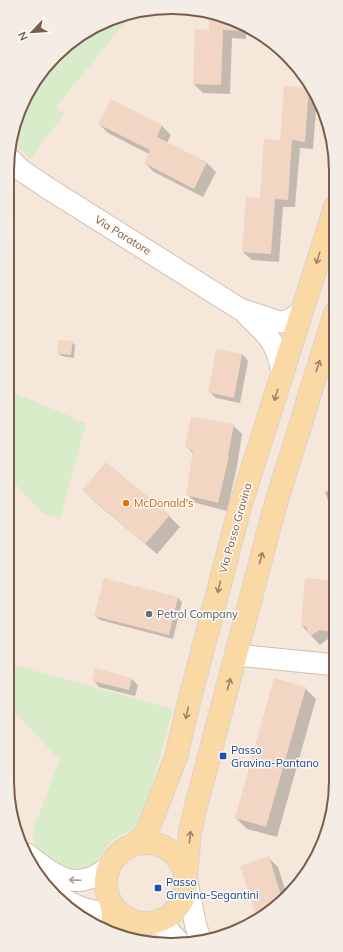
<svg xmlns="http://www.w3.org/2000/svg" width="343" height="952" viewBox="0 0 343 952" font-family="Mulish,sans-serif">
  <style>
    .residential { fill: #f5e8da }
    .green { fill: #d8ecc9 }
    .shadow { fill: #0003 }
    .building { fill: #f3d5c3 }
    .lines { fill: none; stroke-linecap: round; stroke-linejoin: round }
    .minor-casing { stroke: #d1beb0; stroke-width: 23 }
    .primary-casing { stroke: #dad1cd; stroke-width: 24 }
    .minor { stroke: #fff; stroke-width: 21 }
    .primary { stroke: #fbd9a5; stroke-width: 22 }
    .oneway { stroke: #a18267 }
    .oneway2 { stroke: #af9d94 }
    .food-dot { fill: #e8710a; stroke: #fffaf3; stroke-width: 1.5 }
    .service-dot { fill: #5c6f8a; stroke: #fffaf3; stroke-width: 1.5 }
    .transit-dot { fill: #1a4fb4; stroke: #fffaf3; stroke-width: 1.5 }
    .labels { text-anchor: middle; dominant-baseline: central; stroke-width: 3; stroke-linejoin: round; paint-order: stroke }
    .street-label { font-size: 11px; fill: #7a5c4d; stroke: #fffaf3 }
    .food-label { font-size: 11px; fill: #c56008; stroke: #fffaf3; text-anchor: start }
    .service-label { font-size: 11px; fill: #4e5e75; stroke: #fffaf3; text-anchor: start }
    .transit-label { font-size: 11px; fill: #164399; stroke: #fffaf3; text-anchor: start }
    .rim { fill: none; stroke: #7a5c4d; stroke-width: 2 }
  </style>
  <rect width="100%" height="100%" fill="#fdf6ec"/>
  <path class="residential" d="M150 8 214 13 263 35 295 63 319 99 335 150 336 780 330 823 302 880 263 917 204 942 150 944 89 923 48 889 16 834 7 780V172L13 129 41 71 89 29Z"/>
  <path class="green" d="M131 15 56 107 64 114 31 159 23 153 12 136 13 129 41 71 89 29Z
    M7 390 86 423 60 519 43 514 7 475Z
    M7 663 173 709 143 817C132 833 122 832 110 843 101 851 98 866 85 869 67 873 45 859 35 845 32 840 33 832 34 827L60 760 7 704Z"/>
  <path class="shadow" d="M210 12 214 13 246 27V39L232 38 230 94 203 93 194 84 210 31Z
    M309 89 317 97 313 149 300 148 295 207H283L279 262 252 260 243 252 281 141Z
    M111 101 162 126 171 135 167 143 207 163 216 172 203 197 154 172 145 163 149 154 108 133 99 124Z
    M72 342 75 345 74 358 61 356 58 353Z
    M242 354 248 361 240 403 216 398 210 392Z
    M233 425 242 434 237 466 227 511 196 503 187 494 193 453 186 446Z
    M335 488V521L325 492Z
    M83 490 169 516 180 527 157 554 94 501Z
    M336 582V639L329 638 320 645 302 626Z
    M178 598 182 602 173 639 100 620 95 616Z
    M132 679 138 685 135 696 99 687 93 680Z
    M305 688 316 699 277 837 247 829 236 818Z
    M269 858 278 867 287 895 263 917 258 919Z"/>
  <path class="building" d="M209 12 214 13 254 31 223 30 221 85 193 84 195 29 209 30Z
    M284 86 309 88 305 142 292 140 288 200 275 199 271 254 242 252 246 197 260 198 264 139 280 140Z
    M111 99 162 125 157 137 207 162 194 189 144 163 150 150 98 124Z
    M58 340 73 341 71 355 57 354Z
    M216 349 242 354 234 398 208 392Z
    M191 417 234 424 228 456H229L218 503 186 495 193 451 185 446Z
    M106 462 170 515 145 544 82 490Z
    M104 578 178 597 169 635 94 616Z
    M305 578 336 581V609L333 632 320 630 310 636 306 627 301 626Z
    M95 668 132 678 129 690 92 681Z
    M274 678 306 687 266 827 235 818Z
    M269 856 282 899 263 917 257 920 240 866Z"/>
  <g class="lines">
    <g class="minor-casing">
      <path id="minor" d="M9 158 21 170 46 187 240 309 279 322 287 321 293 318 301 312
        M245 313C267 335 277 341 282 373
        M236 655 336 665
        M27 854C56 877 77 894 110 866
        M187 882 196 927 202 942
        M55 894C79 909 91 913 119 913
        M157 922 170 932 180 943"/>
    </g>
    <g class="primary-casing">
      <path id="primary" d="M106 883a40 40 0 1 1 80 0a40 40 0 1 1-80 0Z
        M134 845 147 832 176 757 188 706 240 507 335 207
        M186 876 190 832 195 810 274 510 335 313
        M111 903 113 913 112 931"/>
    </g>
    <use href="#minor" class="minor"/>
    <use href="#primary" class="primary"/>
  </g>
  <defs><path id="oneway-shaft" d="M-6 0H5M1.5-3L5.5 0L1.5 3" fill="none" stroke-width="1.6" stroke-linecap="round" stroke-linejoin="round"/></defs>
  <g class="oneway">
    <use href="#oneway-shaft" transform="translate(318 258) rotate(108)"/>
    <use href="#oneway-shaft" transform="translate(318 366) rotate(-72)"/>
    <use href="#oneway-shaft" transform="translate(276 395) rotate(107)"/>
    <use href="#oneway-shaft" transform="translate(261 558) rotate(-75)"/>
    <use href="#oneway-shaft" transform="translate(219 587) rotate(104)"/>
    <use href="#oneway-shaft" transform="translate(229 684) rotate(-75)"/>
    <use href="#oneway-shaft" transform="translate(187 713) rotate(103)"/>
    <use href="#oneway-shaft" transform="translate(190 837) rotate(-84)"/>
  </g>
  <use class="oneway2" href="#oneway-shaft" transform="translate(75 880) rotate(-178)"/>
  <circle class="food-dot" cx="126" cy="503" r="4"/>
  <circle class="service-dot" cx="149" cy="614" r="4"/>
  <g class="transit-dot">
    <rect x="219" y="752" width="8" height="8" rx="2"/>
    <rect x="154" y="884" width="8" height="8" rx="2"/>
  </g>
  <g class="labels">
    <g class="street-label">
      <text transform="translate(123 235) rotate(32)">Via Paratore</text>
      <text transform="translate(235 528) rotate(-74)">Via Passo Gravina</text>
    </g>
    <g class="food-label">
      <text x="134" y="503">McDonald's</text>
    </g>
    <g class="service-label">
      <text x="157" y="614">Petrol Company</text>
    </g>
    <g class="transit-label">
      <text x="231" y="750">Passo<tspan x="231" dy="13">Gravina-Pantano</tspan></text>
      <text x="166" y="882">Passo<tspan x="166" dy="13">Gravina-Segantini</tspan></text>
    </g>
  </g>
  <path d="M0 0H343V952H0ZM171 14H172A157 157 0 0 1 329 171V781A157 157 0 0 1 172 938H171A157 157 0 0 1 14 781V171A157 157 0 0 1 171 14Z" fill="#f4ede6" fill-rule="evenodd"/>
  <path class="rim" d="M171 14H172A157 157 0 0 1 329 171V781A157 157 0 0 1 172 938H171A157 157 0 0 1 14 781V171A157 157 0 0 1 171 14Z"/>
  <g transform="translate(32 32) rotate(245)" stroke="#fffaf3" stroke-width="3" paint-order="stroke">
  <path d="M0-3L7 15L0 10L-7 15Z" fill="#7a5c4d"/>
  <text y="-6" font-size="11" font-weight="bold" text-anchor="middle" fill="#7a5c4d">N</text>
  </g>
</svg>
